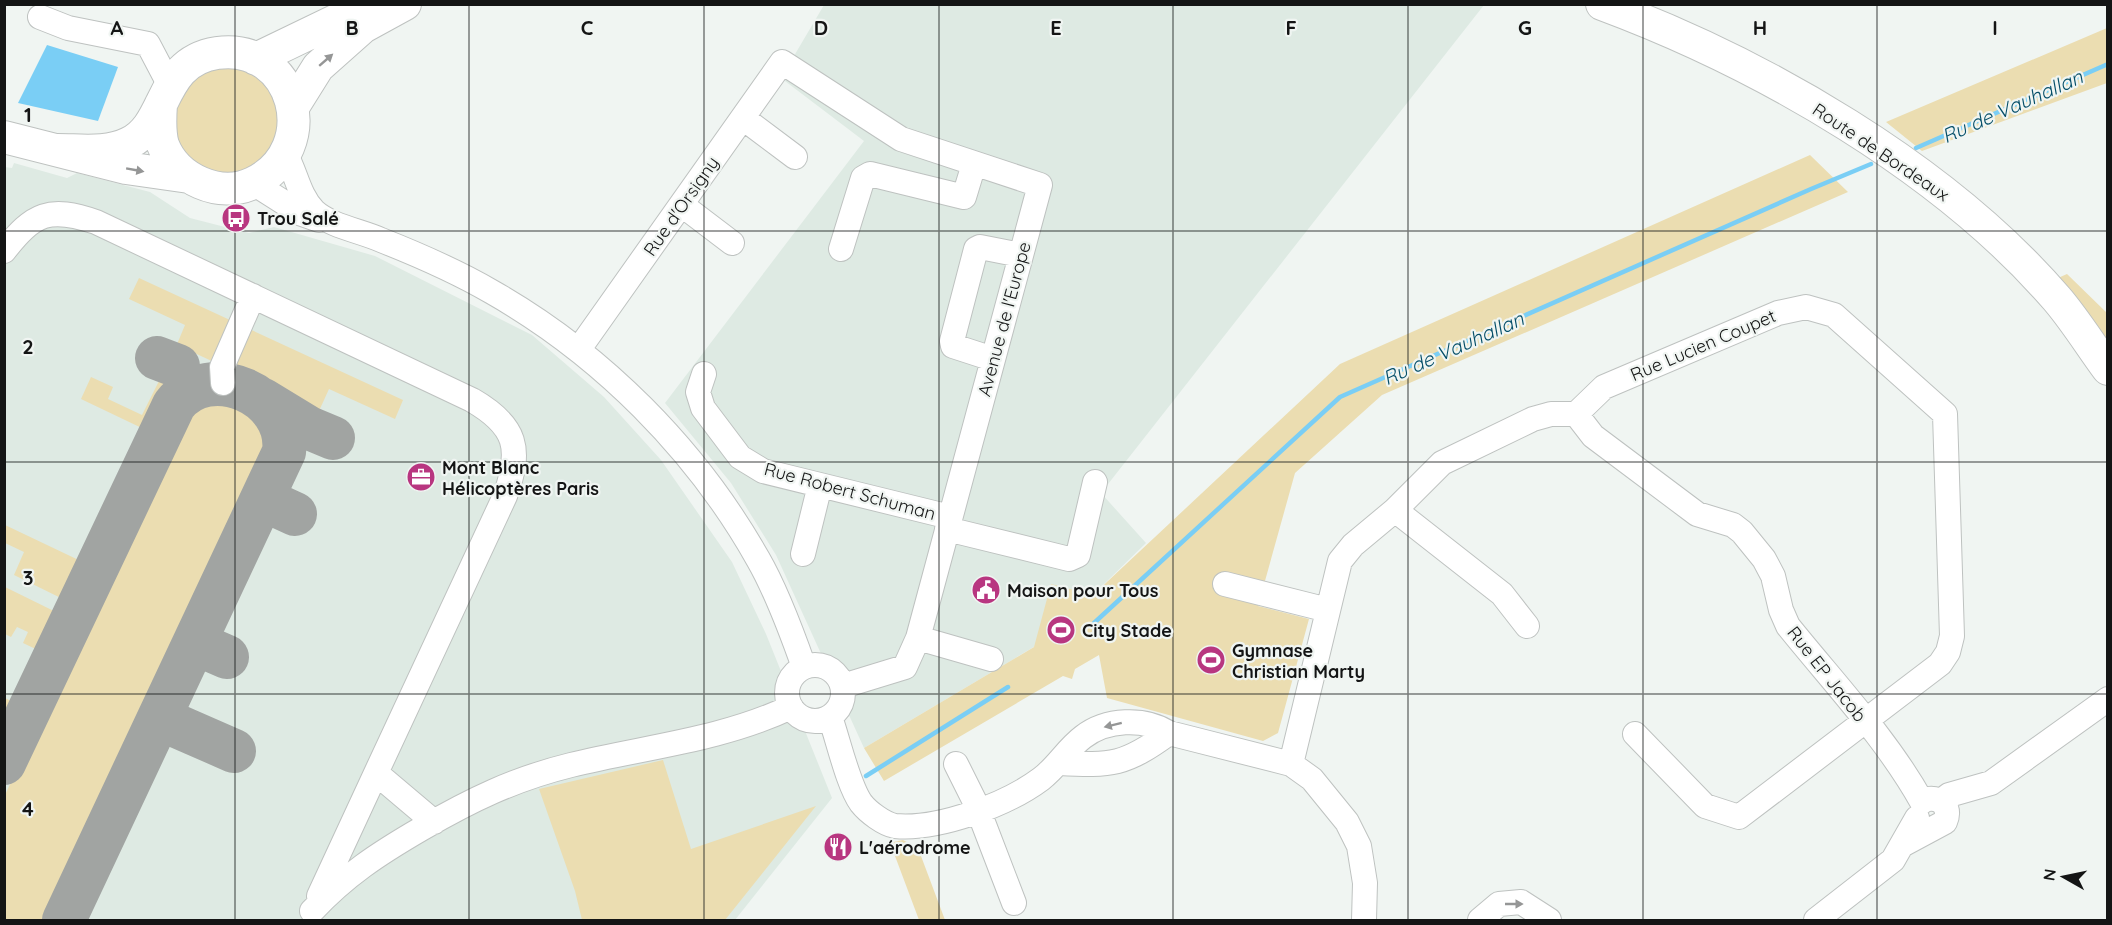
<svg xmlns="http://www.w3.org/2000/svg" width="2112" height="925" viewBox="0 0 2112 925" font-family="Quicksand,sans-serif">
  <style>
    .built { fill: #deeae3 }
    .green { fill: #ebddb1 }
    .water { fill: #7acef5 }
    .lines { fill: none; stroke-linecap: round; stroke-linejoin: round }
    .stream { stroke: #7acef5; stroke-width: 4.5 }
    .taxiway { stroke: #a1a4a2; stroke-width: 44 }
    .minor-casing { stroke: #bec2c0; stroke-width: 26 }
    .major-casing { stroke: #bec2c0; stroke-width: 34 }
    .minor { stroke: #fff; stroke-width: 24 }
    .major { stroke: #fff; stroke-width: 32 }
    .oneway { fill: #959696 }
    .grid { fill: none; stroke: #141515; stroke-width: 1.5; stroke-opacity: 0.55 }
    .labels { text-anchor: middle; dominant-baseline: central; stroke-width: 4.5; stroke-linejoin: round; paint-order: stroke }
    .street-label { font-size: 18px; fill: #141515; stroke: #f0f5f2 }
    .poi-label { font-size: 18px; font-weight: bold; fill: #141515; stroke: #f0f5f2; text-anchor: start }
    .water-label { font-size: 20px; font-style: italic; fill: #044e68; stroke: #f0f5f2 }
    .grid-label { font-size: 20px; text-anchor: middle; font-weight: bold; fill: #141515; stroke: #f0f5f2; stroke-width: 4.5; stroke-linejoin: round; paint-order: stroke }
  </style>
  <rect width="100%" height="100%" fill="#f0f5f2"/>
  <path class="built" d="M824 5H1484L1101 493 1146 543 1049 638 864 748 776 555 731 483 665 403 864 141 781 78Z
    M14 163 67 178 77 173 150 192 190 218 225 227 249 233 274 227 375 256 532 335 604 397 661 460 732 562 766 634 832 798 735 920H5L4 167 12 168Z"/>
  <path class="green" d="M2107 28V83L1922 151 1886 122Z
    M238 63 270 81 285 134 245 179 186 167 167 110 186 78Z
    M1810 155 1848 192 1382 395 1295 473 1258 606 1309 619 1278 733 1263 741 1107 698 1099 655 1075 669 1072 679 1063 676 884 781 864 748 1034 647 1051 584 1093 595 1340 364Z
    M2067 274 2107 313V346L2058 278Z
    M139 278 403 400 395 419 329 389 319 411 186 349 184 353 175 349 185 325 129 299Z
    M164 371 174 376 148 431 81 399 91 377 113 387 108 399 142 415Z
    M212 396C254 398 279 418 269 462L52 920H5V795L181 421 190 408Z
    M5 525 87 564 69 602 14 575 24 552 5 543Z
    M5 587 62 615 44 653 23 643 28 632 17 627 11 637 5 634Z
    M5 698 19 705 9 727 5 725Z
    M663 760 691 849 816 806 725 920H582L575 891 539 789Z
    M903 840 918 848 945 920H919L892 848 893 842Z"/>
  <path class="water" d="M47 45 118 67 98 121 18 103Z"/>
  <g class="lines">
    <path class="stream" d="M1916 148 2108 64
      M1094 623 1340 397 1811 189 1871 164
      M866 776 1008 687"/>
    <path class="taxiway" d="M157 358 178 366
      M263 400 309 428 333 438
      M266 491 271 503 295 514
      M199 634 204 647 227 657
      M163 711 166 720 170 723 234 751
      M4 763 174 405C209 359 291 395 284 452L64 920"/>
    <g class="minor-casing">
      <path id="minor" d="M40 17 68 28 148 44 169 84
        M743 118 795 157
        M286 155C296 173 299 196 314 211 330 226 361 231 381 240 419 255 456 271 492 292 601 354 696 449 758 559 776 590 792 633 804 667
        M253 183 302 214 319 220
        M682 205 732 243
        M841 249 863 178 870 174 964 197 974 164
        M4 251C34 213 49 206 96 222L472 400C517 426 522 449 505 496L376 773 434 822
        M579 349 782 62 901 139 1040 185 918 638 905 667 843 686
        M993 359 953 346 952 341 976 249 980 247 1021 255
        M704 374 698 392 703 408 740 457 763 471 950 517
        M223 383 222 367 253 296
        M1576 414 1593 436 1697 514 1733 525 1742 532 1764 559 1773 576 1781 610 1788 626C1833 682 1887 739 1922 802
        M1395 510 1502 594 1527 626
        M947 529 1069 559 1078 555 1095 482
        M803 554 820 485
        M1225 584 1328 610
        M918 638 991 659
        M787 693a28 28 0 1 1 56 0a28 28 0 1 1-56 0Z
        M830 717C838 739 848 785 861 803 868 812 884 824 895 826 938 830 1006 805 1041 779 1057 767 1067 749 1083 737 1106 719 1144 717 1169 733L1291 764 1312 779 1347 822 1359 846 1365 883 1364 920
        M1059 763C1112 766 1125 765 1169 733
        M956 764 976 804 1014 903
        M1291 764 1340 561 1353 545 1395 510 1442 463 1533 419 1551 414H1576L1604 387 1778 313 1806 307 1834 315 1945 414 1952 636 1948 652 1940 664 1739 817 1705 806 1635 734
        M1941 801 1949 795 1991 783 2108 699
        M1904 844 1945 822C1951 808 1942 797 1928 799
        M319 896 376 773
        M312 911C346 875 378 854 421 829 471 800 514 779 571 765 644 747 722 740 791 707
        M1480 920 1499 904 1521 902 1549 920
        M1816 920 1893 860 1917 818"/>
    </g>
    <g class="major-casing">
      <path id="major" d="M1602 4C1763 64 1944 168 2057 299 2075 320 2091 346 2108 369
        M256 59 370 4
        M293 107 318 67 363 27 405 4
        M4 137 126 168 189 177
        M58 150C81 150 107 154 129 143 169 124 158 62 217 53 295 42 324 149 253 183 220 199 176 179 163 145 159 132 160 118 161 104"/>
    </g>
    <use href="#minor" class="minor"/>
    <use href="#major" class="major"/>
  </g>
  <defs><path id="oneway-solid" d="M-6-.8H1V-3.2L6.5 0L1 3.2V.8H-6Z" transform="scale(1.5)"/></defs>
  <g class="oneway">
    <use href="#oneway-solid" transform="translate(326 60) rotate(-41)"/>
    <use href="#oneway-solid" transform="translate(135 170) rotate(10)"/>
    <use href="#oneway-solid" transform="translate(1113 725) rotate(166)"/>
    <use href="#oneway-solid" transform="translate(1514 904)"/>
  </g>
  <path class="grid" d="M235 4V920M469 4V920M704 4V920M939 4V920M1173 4V920M1408 4V920M1643 4V920M1877 4V920M4 231H2108M4 462H2108M4 694H2108"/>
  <defs>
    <g id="bus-disc" transform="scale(1.5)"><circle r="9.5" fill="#b83680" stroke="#f0f5f2"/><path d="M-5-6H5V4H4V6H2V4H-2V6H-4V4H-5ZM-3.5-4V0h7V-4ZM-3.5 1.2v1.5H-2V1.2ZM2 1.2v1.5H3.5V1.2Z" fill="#fff"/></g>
    <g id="office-disc" transform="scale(1.5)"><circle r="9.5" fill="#b83680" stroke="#f0f5f2"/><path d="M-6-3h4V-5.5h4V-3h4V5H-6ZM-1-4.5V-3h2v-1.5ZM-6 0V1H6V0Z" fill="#fff"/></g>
    <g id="civic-disc" transform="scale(1.5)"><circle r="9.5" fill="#b83680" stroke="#f0f5f2"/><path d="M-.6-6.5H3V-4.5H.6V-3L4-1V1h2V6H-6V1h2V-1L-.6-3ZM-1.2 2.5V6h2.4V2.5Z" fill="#fff"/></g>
    <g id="stadium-disc" transform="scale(1.5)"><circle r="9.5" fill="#b83680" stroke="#f0f5f2"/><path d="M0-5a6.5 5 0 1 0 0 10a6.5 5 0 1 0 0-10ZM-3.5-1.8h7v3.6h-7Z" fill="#fff"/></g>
    <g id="restaurant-disc" transform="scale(1.5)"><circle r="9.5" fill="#b83680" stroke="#f0f5f2"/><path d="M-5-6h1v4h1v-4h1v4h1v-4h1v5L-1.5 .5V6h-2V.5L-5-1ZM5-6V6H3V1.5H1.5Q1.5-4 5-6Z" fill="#fff"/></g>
  </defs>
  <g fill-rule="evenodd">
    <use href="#bus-disc" x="236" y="218"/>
    <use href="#office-disc" x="421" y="477"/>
    <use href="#civic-disc" x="986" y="590"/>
    <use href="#stadium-disc" x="1061" y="630"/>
    <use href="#stadium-disc" x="1211" y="660"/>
    <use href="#restaurant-disc" x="838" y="847"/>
  </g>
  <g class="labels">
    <g class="street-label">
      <text transform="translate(1881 152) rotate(34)">Route de Bordeaux</text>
      <text transform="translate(681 206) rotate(-55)">Rue d'Orsigny</text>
      <text transform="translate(1004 319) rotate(-75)">Avenue de l'Europe</text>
      <text transform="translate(1703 345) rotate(-23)">Rue Lucien Coupet</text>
      <text transform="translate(850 491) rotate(15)">Rue Robert Schuman</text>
      <text transform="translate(1827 674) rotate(52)">Rue EP Jacob</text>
    </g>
    <g class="poi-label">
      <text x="257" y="218">Trou Salé</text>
      <text x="442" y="467">Mont Blanc<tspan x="442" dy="21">Hélicoptères Paris</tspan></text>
      <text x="1007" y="590">Maison pour Tous</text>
      <text x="1082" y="630">City Stade</text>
      <text x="1232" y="650">Gymnase<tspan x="1232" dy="21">Christian Marty</tspan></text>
      <text x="859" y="847">L'aérodrome</text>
    </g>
    <g class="water-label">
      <text transform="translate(2012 106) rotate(-24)">Ru de Vauhallan</text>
      <text transform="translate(1453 348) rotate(-24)">Ru de Vauhallan</text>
    </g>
  </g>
  <g class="grid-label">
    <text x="117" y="35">A</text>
    <text x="352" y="35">B</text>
    <text x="587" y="35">C</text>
    <text x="821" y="35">D</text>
    <text x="1056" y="35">E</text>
    <text x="1291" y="35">F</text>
    <text x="1525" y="35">G</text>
    <text x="1760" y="35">H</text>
    <text x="1995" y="35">I</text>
    <text x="28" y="122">1</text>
    <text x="28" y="354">2</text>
    <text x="28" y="585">3</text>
    <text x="28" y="816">4</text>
  </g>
  <rect width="2112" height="925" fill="none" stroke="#141515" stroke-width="12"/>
  <g transform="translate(2064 877) rotate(279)" stroke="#f0f5f2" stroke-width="4.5" paint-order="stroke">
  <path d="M0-4.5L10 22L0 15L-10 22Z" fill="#141515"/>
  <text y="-9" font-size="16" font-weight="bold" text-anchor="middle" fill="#141515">N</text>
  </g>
</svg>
